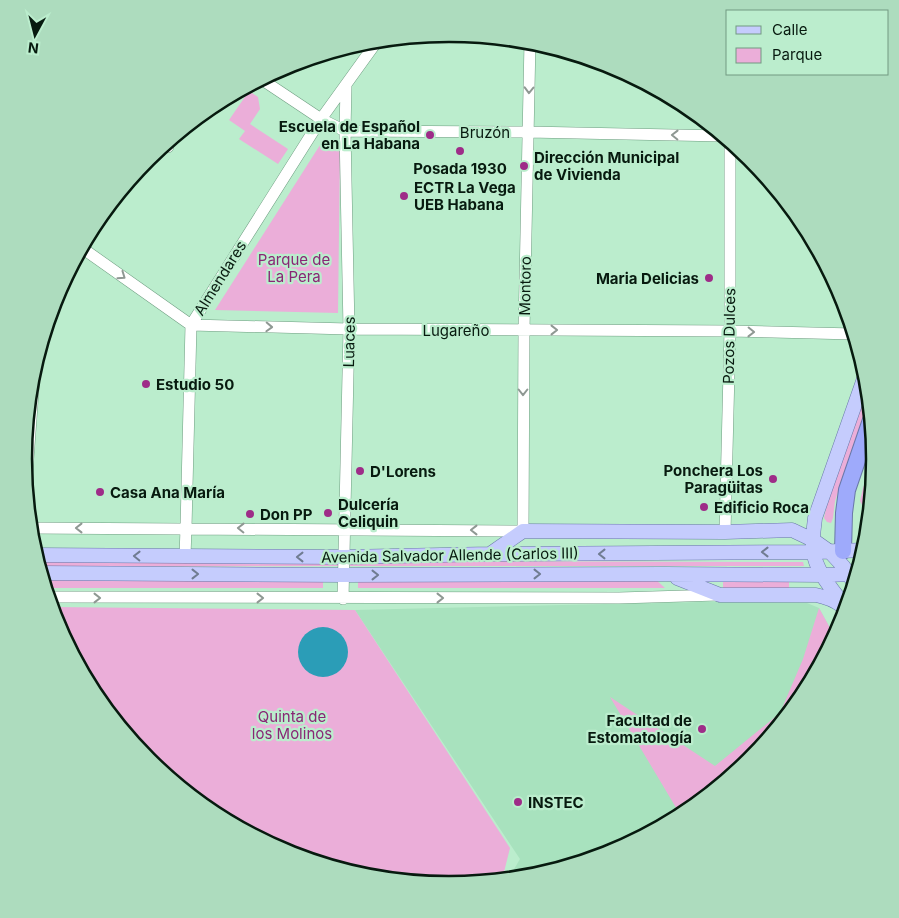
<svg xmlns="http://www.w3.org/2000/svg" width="899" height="918" viewBox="0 0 899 918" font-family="Inter,sans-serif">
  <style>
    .built { fill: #a8e2be }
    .green { fill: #ebaed9 }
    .water { fill: #2b9db7 }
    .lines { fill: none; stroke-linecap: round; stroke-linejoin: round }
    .minor-casing { stroke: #6e9d80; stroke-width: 12 }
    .major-casing { stroke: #6978a8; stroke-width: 15 }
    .highway-casing { stroke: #6978a8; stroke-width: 18 }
    .minor { stroke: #fff; stroke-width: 11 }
    .major { stroke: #c5ccfd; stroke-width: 14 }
    .highway { stroke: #9eaafb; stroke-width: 16 }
    .oneway { stroke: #8f9893 }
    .oneway2 { stroke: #707c92 }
    .poi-dot { fill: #9e2c88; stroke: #bbedcd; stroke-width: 2 }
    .labels { text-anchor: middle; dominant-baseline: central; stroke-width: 4.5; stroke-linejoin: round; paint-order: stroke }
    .poi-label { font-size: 15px; font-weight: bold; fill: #071a0f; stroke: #bbedcd; text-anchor: start }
    .street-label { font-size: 15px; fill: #071a0f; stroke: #bbedcd }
    .park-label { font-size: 15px; fill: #892675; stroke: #bbedcd }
    .rim { fill: none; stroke: #071a0f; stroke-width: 2.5 }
  </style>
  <rect width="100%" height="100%" fill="#bbedcd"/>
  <path class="built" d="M701 602 807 603 819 608 835 637 803 696 750 760 686 813 612 852 532 877 512 879 510 876 520 859 355 610 606 604Z"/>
  <path class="green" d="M249 91 258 97 260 109 250 124 288 149 278 164 239 139 245 131 229 120Z
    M327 142C334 142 338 145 340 152L338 313 215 310 320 145Z
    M868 383 869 400 835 501 833 518 831 523 827 522 824 518 828 499Z
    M875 453V459L869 518 860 501 863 488Z
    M38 561H339V566L39 567Z
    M348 561 803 562 804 566H348Z
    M653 577 665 588H358V578Z
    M43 578H323V588H46Z
    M723 579H789V588H723Z
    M52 607 355 610 510 848 503 876 505 879 449 885 366 877 286 852 213 813 148 760 95 695 56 622Z
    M819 608 835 637 803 696 750 760 686 813 681 816 610 697 715 766 780 713 803 659Z"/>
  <path class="water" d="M298 652a25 25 0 1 1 50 0a25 25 0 1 1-50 0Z"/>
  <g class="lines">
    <g class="minor-casing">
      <path id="minor" d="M261 79 321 119 345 131 528 132 723 136
        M165 145 168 147
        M82 248 191 325 349 329 730 331 854 334
        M26 486 35 365
        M30 528 523 531 524 330 530 41
        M725 532 730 331V141
        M185 556 186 528 191 325 321 119 378 40
        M49 597 619 598 718 595
        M343 599 349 329 345 131 346 86"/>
    </g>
    <g class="major-casing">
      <path id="major" d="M490 554 523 531 725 532 792 530 813 540 830 552 843 566 853 581
        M36 555 344 557 490 554 814 552 865 550
        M41 573 343 575 665 574 822 575 857 574
        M677 578 720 595H816C826 597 834 600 842 606
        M847 609C834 591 816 573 813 550 812 539 814 528 815 518L866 373"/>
    </g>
    <g class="highway-casing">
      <path id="highway" d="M843 551 844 513 847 490 871 420"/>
    </g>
    <use href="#minor" class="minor"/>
    <use href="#major" class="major"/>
    <use href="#highway" class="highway"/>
  </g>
  <defs><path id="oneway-chevron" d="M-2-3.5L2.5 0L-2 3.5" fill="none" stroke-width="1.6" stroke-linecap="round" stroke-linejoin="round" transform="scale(1.25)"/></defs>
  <g class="oneway">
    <use href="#oneway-chevron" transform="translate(529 90) rotate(91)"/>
    <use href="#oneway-chevron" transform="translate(675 135) rotate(-179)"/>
    <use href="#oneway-chevron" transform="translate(122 276) rotate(35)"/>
    <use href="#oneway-chevron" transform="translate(269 327) rotate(2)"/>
    <use href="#oneway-chevron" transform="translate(554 330)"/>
    <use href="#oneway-chevron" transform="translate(751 332) rotate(1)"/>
    <use href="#oneway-chevron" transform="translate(523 392) rotate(90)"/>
    <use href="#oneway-chevron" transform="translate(79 528) rotate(-180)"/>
    <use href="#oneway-chevron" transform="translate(241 528) rotate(-179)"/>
    <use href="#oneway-chevron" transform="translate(474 530) rotate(-180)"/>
    <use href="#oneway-chevron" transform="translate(97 598)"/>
    <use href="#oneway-chevron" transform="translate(260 598)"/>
    <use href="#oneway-chevron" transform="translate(440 598)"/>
  </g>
  <g class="oneway2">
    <use href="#oneway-chevron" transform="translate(765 552) rotate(180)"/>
    <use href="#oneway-chevron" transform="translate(602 554) rotate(180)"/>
    <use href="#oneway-chevron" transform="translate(137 556) rotate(-179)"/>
    <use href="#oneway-chevron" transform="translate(300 557) rotate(-180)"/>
    <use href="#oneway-chevron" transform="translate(195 574)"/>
    <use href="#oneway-chevron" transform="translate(537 574)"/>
    <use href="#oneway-chevron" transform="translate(375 575)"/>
  </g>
  <g class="poi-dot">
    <circle cx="430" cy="135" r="5"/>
    <circle cx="460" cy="151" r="5"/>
    <circle cx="524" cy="166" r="5"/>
    <circle cx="404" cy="196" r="5"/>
    <circle cx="709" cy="278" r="5"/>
    <circle cx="146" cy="384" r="5"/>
    <circle cx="360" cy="471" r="5"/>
    <circle cx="773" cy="479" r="5"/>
    <circle cx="100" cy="492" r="5"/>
    <circle cx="704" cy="507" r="5"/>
    <circle cx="328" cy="513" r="5"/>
    <circle cx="250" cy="514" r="5"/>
    <circle cx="702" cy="729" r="5"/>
    <circle cx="518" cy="802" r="5"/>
  </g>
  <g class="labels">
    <g class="poi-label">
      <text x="420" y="126" text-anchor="end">Escuela de Español<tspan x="420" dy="17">en La Habana</tspan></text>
      <text x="534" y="157">Dirección Municipal<tspan x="534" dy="17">de Vivienda</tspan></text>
      <text x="460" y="168" text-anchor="middle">Posada 1930</text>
      <text x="414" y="187">ECTR La Vega<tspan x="414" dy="17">UEB Habana</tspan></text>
      <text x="699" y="278" text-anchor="end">Maria Delicias</text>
      <text x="156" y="384">Estudio 50</text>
      <text x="763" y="470" text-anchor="end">Ponchera Los<tspan x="763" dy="17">Paragüitas</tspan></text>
      <text x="370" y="471">D'Lorens</text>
      <text x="110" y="492">Casa Ana María</text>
      <text x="338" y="504">Dulcería<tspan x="338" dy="17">Celiquin</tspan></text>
      <text x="714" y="507">Edificio Roca</text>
      <text x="260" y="514">Don PP</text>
      <text x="692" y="720" text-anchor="end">Facultad de<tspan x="692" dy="17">Estomatología</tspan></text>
      <text x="528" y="802">INSTEC</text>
    </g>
    <g class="street-label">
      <text x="485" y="132">Bruzón</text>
      <text transform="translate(220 278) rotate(-58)">Almendares</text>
      <text transform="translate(525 286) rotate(-89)">Montoro</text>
      <text x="456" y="330">Lugareño</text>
      <text transform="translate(729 336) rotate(-89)">Pozos Dulces</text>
      <text transform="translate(349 342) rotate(-89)">Luaces</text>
      <text transform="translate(450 555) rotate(-1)">Avenida Salvador Allende (Carlos III)</text>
    </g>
    <g class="park-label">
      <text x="294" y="259">Parque de<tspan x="294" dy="17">La Pera</tspan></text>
      <text x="292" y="716">Quinta de<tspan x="292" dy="17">los Molinos</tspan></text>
    </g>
  </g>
  <path d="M0 0H899V918H0ZM32 459a417 417 0 1 1 834 0a417 417 0 1 1-834 0Z" fill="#addcbe" fill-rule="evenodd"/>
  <path class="rim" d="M32 459a417 417 0 1 1 834 0a417 417 0 1 1-834 0Z"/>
  <rect x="726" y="10" width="162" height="65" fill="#bbedcd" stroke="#739981"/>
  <rect x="736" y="26" width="25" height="8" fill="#c5ccfd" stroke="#739981"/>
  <text x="772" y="35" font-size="15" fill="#071a0f">Calle</text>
  <rect x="736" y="48" width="25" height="15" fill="#ebaed9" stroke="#739981"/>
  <text x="772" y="60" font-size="15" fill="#071a0f">Parque</text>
  <g transform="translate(35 35) rotate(187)" stroke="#bbedcd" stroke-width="4" paint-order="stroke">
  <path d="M0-4L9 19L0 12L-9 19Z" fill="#071a0f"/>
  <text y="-8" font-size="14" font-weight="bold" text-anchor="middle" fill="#071a0f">N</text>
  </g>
</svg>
